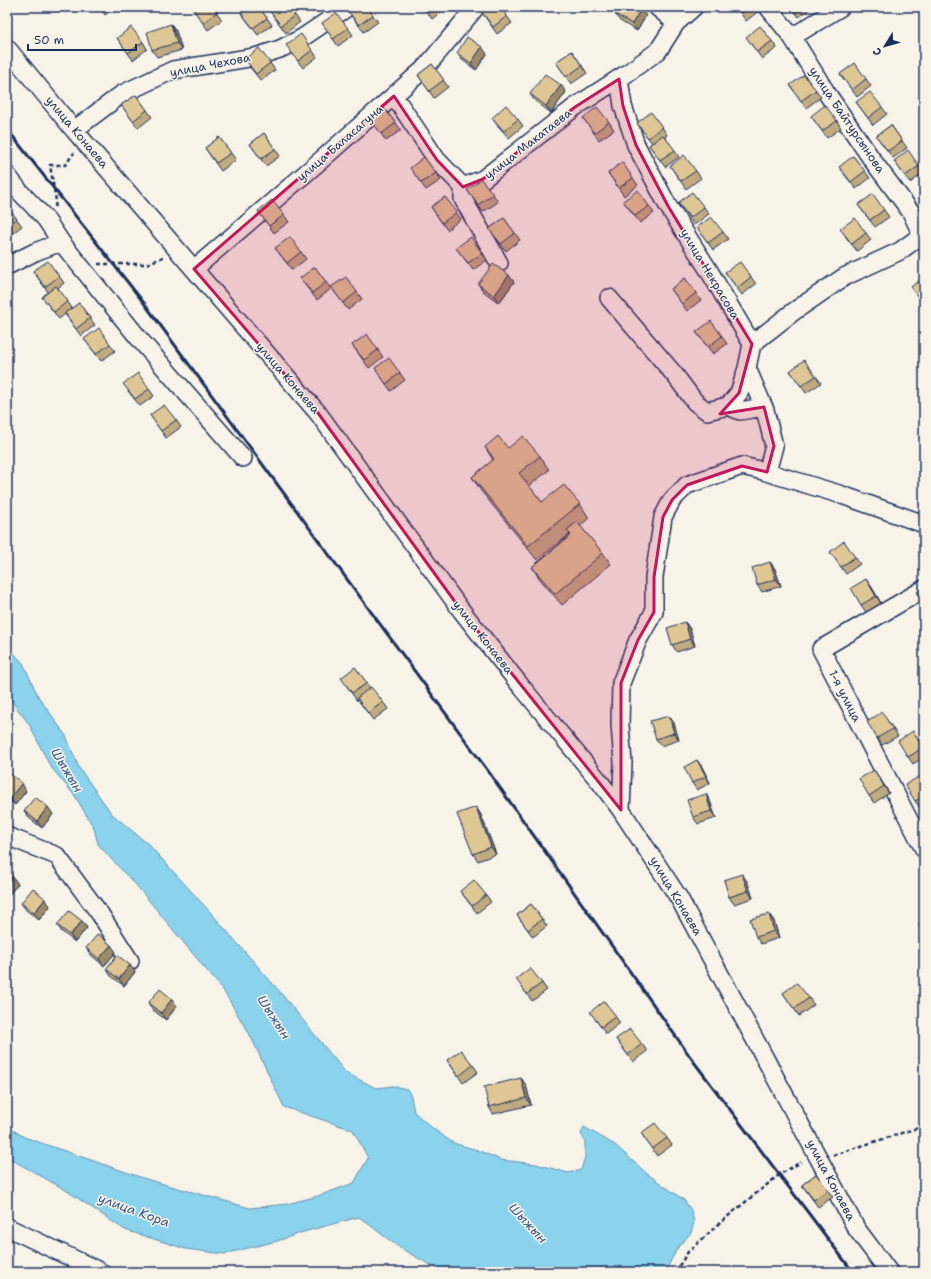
<svg xmlns="http://www.w3.org/2000/svg" width="931" height="1279" viewBox="0 0 931 1279" font-family="'Shantell Sans',sans-serif">
  <style>
    .water { fill: #8bd2ec; stroke: #5e91b3 }
    .lines { fill: none; stroke-linecap: round; stroke-linejoin: round }
    .minor-casing { stroke: #1b2f5e; stroke-width: 20 }
    .path { stroke: #1b2f5e; stroke-width: 2.5; stroke-dasharray: 4 3; stroke-linecap: butt }
    .minor { stroke: #f7f3e8; stroke-width: 17 }
    .rail { stroke: #1b2f5e; stroke-width: 3 }
    .wall { fill: #c0aa80; stroke: #1b2f5e }
    .shaded-wall { fill: #9c8b68; stroke: #1b2f5e }
    .building { fill: #dfc695; stroke: #1b2f5e }
    .marked { fill: #c2185b; fill-opacity: 0.2; stroke: #c2185b; stroke-width: 3; stroke-linejoin: round }
    .labels { text-anchor: middle; dominant-baseline: central; stroke-width: 3; stroke-linejoin: round; paint-order: stroke }
    .street-label { font-size: 12px; fill: #1b2f5e; stroke: #f7f3e8 }
    .water-label { font-size: 13px; font-style: italic; fill: #375882; stroke: #f7f3e8 }
  </style>
  <rect width="100%" height="100%" fill="#f7f3e8"/>
  <filter id="ink" filterUnits="userSpaceOnUse"><feTurbulence type="fractalNoise" baseFrequency=".025" numOctaves="2"/><feDisplacementMap in="SourceGraphic" scale="8" xChannelSelector="R" yChannelSelector="G"/><feConvolveMatrix kernelMatrix="1 2 1 2 8 2 1 2 1" color-interpolation-filters="sRGB"/></filter>
  <g filter="url(#ink)">
    <path class="water" d="M7 646 23 663 38 696 66 736 79 768 112 814 149 845 211 913 280 992 346 1073 376 1088 393 1086 407 1089 411 1096 414 1112 431 1127 453 1143 477 1150 501 1160 536 1164 568 1173 581 1170 585 1157V1141L581 1134 584 1127 615 1145 646 1173 684 1200 691 1210 694 1222 691 1233 678 1247 665 1272H443L400 1248 359 1217 307 1231 277 1241 224 1254 186 1249 125 1230 64 1189 7 1157V1126L24 1137 149 1180 250 1208 287 1204 318 1196 354 1183 368 1158 353 1130 284 1107 251 1037 223 990 136 885 114 862 98 844 94 828 75 796 50 766 29 724 7 695Z"/>
    <g class="lines">
      <g class="minor-casing">
        <path id="minor" d="M657 7 676 23 694 7
          M792 37 841 7
          M7 48 74 130 318 413 461 610 520 685 600 782 621 810 679 898 856 1228 889 1272
          M619 79 623 106 636 145 668 206 708 269 752 344 747 368 765 410 774 446 767 472
          M394 96 437 160 463 187 483 179 575 107 626 74 658 51 676 23
          M74 130 122 94 173 70 255 57 280 49 302 38 348 7
          M7 175 20 192 45 218 61 242 141 341 243 458
          M463 187V199L499 263
          M7 266 35 252 61 242
          M194 269 320 161 425 68 476 7
          M609 298 674 374 695 402 707 411 728 406 739 393 747 368
          M752 344 793 312 844 277 900 251 922 235 911 212 873 161 826 92 792 37 768 7
          M728 406 740 411 764 407
          M924 589 821 649 924 849
          M621 810 623 763 620 725 621 683 638 640 654 612V577L663 517 672 500 687 485 742 466 763 471 842 495 924 524
          M7 836 57 856 100 914 130 961
          M7 1227 101 1272"/>
      </g>
      <path class="path" d="M55 207 56 201 50 165H65L74 153
        M98 264H147L163 257
        M833 1155 924 1126
        M675 1272 688 1252 722 1221 779 1175 801 1162"/>
      <use href="#minor" class="minor"/>
      <path class="rail" d="M7 129 144 303 488 771 694 1062 853 1272"/>
    </g>
    <path class="wall" d="M100 7H116L105 15Z
      M213 7 222 20 208 30 192 8Z
      M259 7 272 25 258 35 241 13Z
      M289 7 300 22 286 33 269 10Z
      M308 7H320L312 13Z
      M367 7 378 22 364 32 352 17Z
      M423 7H445L446 8 432 19Z
      M500 7 512 23 497 34 481 11Z
      M736 7H758L760 10 746 21Z
      M791 7H812L799 17Z
      M878 7H885L881 10Z
      M615 14 646 16 637 31 620 21Z
      M322 23 348 28 353 35 338 46Z
      M171 24 176 31 182 50 157 57 152 50Z
      M117 38 143 42 147 49 133 60Z
      M772 41 777 48 762 59 751 44Z
      M312 50 317 57 303 68 291 52Z
      M572 51 587 73 571 84 556 62Z
      M457 53 487 54 476 70 462 60Z
      M270 63 275 70 261 81 249 66Z
      M432 64 448 87 434 98 418 75Z
      M840 74 866 79 871 86 857 97Z
      M790 85 816 90 821 97 806 108Z
      M566 92 551 113 535 101 530 94Z
      M136 95 152 117 138 128 121 105Z
      M856 102 882 107 887 114 873 125Z
      M811 116 837 121 841 128 827 138Z
      M370 118 396 123 401 130 386 141Z
      M492 118 518 119 523 126 509 138 497 125Z
      M583 118 609 122 614 130 599 140Z
      M637 123 662 127 667 135 665 137 679 157 665 167 649 145 652 143Z
      M891 125 907 148 893 158 876 136Z
      M264 133 280 156 266 166 250 144Z
      M219 137 236 160 221 171 205 148Z
      M853 156 870 178 856 189 844 174Z
      M894 161 919 166 924 173 910 183Z
      M670 166 696 171 701 178 686 189Z
      M436 173 441 180 426 190 415 175Z
      M608 173 633 178 638 185 624 196Z
      M467 190 493 194 498 202 483 212Z
      M445 197 461 219 447 230 431 207Z
      M623 201 649 206 654 213 640 223Z
      M678 203 704 207 709 214 694 225Z
      M858 205 884 210 889 217 875 227Z
      M7 206 22 226 8 237 7 236Z
      M258 211 284 215 289 222 274 233Z
      M504 218 520 240 506 251 489 229Z
      M697 227 723 232 728 239 713 250Z
      M866 233 871 240 857 251 845 236Z
      M275 248 301 252 306 259 292 270Z
      M456 248 482 253 487 260 473 270Z
      M315 267 331 289 317 300 305 285Z
      M33 271 59 276 64 283 58 288 72 308 79 303 95 325 81 336 65 314 59 319 42 297 48 292Z
      M725 272 751 277 756 284 742 295Z
      M685 278 701 300 687 311 671 289Z
      M514 282 499 303 483 291 478 284Z
      M331 287 357 292 362 299 348 310Z
      M696 332 722 336 727 344 713 354Z
      M84 339 110 344 115 351 101 361Z
      M352 345 378 350 383 357 369 368Z
      M375 368 400 373 405 380 391 391Z
      M790 371 816 376 821 383 806 393Z
      M149 389 154 396 140 406 128 391Z
      M150 415 176 420 181 427 166 438Z
      M485 447 508 448 540 456 549 470 529 486 542 502 580 504 589 518 580 526 603 553 611 564 562 605 539 578 532 567 570 535V534L537 560 481 491 472 477 493 460Z
      M830 552 855 557 860 564 846 574Z
      M770 562 775 569 781 586 762 592 757 585Z
      M871 586 881 603 866 612 861 605Z
      M685 622 690 629 695 646 677 652 672 645Z
      M355 667 370 688 383 702 388 709 373 720 358 700 357 701 346 685Z
      M669 716 674 723 679 740 661 746 656 739Z
      M887 720 898 736 882 745 877 738Z
      M913 731 924 748V757L913 764 908 757Z
      M697 760 702 767 710 783 697 790 692 783Z
      M7 775 26 791 15 805 7 798Z
      M879 777 889 793 874 803 869 796Z
      M924 781V806L920 808 915 801Z
      M706 794 710 801 716 818 698 824 693 817Z
      M476 807 481 815 496 854 478 861 473 854Z
      M24 811 53 814 42 828 29 818Z
      M747 881 753 898 734 904 729 897Z
      M460 891 486 895 491 902 477 913Z
      M21 903 50 906 39 920 26 910Z
      M531 904 547 926 533 937 517 915Z
      M769 914 774 921 779 938 761 944 756 937Z
      M82 921 87 928 75 942 62 932 57 925Z
      M86 948 116 952 104 966 91 955Z
      M106 969 135 972 124 986 111 976Z
      M542 983 547 990 532 1001 521 986Z
      M783 993 809 998 814 1005 799 1016Z
      M604 1001 620 1023 606 1034 595 1019Z
      M148 1003 177 1006 166 1020 153 1010Z
      M616 1039 642 1044 647 1051 633 1062Z
      M447 1060 473 1065 478 1072 463 1083Z
      M521 1078 526 1085 531 1105 493 1114 489 1107Z
      M641 1133 667 1138 672 1145 657 1156Z
      M816 1174 833 1197 818 1207 802 1185Z"/>
    <path class="shaded-wall" d="M641 9 646 16 637 31 632 24Z
      M171 24 176 31 182 50 177 43Z
      M482 47 487 54 476 70 471 63Z
      M561 85 566 92 551 113 546 106Z
      M509 275 514 282 499 303 494 296Z
      M770 562 775 569 781 586 776 579Z
      M866 579 871 586 881 603 876 596Z
      M685 622 690 629 695 646 690 639Z
      M669 716 674 723 679 740 674 733Z
      M697 760 702 767 710 783 706 776Z
      M874 770 879 777 889 793 884 786Z
      M22 783 26 791 15 805 10 798Z
      M706 794 710 801 716 818 711 811Z
      M48 807 53 814 42 828 37 821Z
      M476 807 481 815 496 854 491 847Z
      M742 874 747 881 753 898 748 891Z
      M13 877 18 884 7 897V884Z
      M45 899 50 906 39 920 34 913Z
      M769 914 774 921 779 938 774 931Z
      M82 921 87 928 75 942 70 935Z
      M111 945 116 952 104 966 99 959Z
      M130 965 135 972 124 986 119 979Z
      M172 999 177 1006 166 1020 161 1013Z
      M521 1078 526 1085 531 1105 526 1098Z"/>
    <path class="building" d="M193 7H213L217 12 203 23 192 8Z
      M249 7H259L267 18 253 28 241 13Z
      M273 7H289L295 15 281 26 269 10Z
      M351 7H367L373 15 359 25 347 10Z
      M424 7H433L427 12Z
      M487 7H500L507 16 493 27 481 11Z
      M620 7H638L641 9 632 24 615 14Z
      M736 7H750L741 13Z
      M792 7H797L794 10Z
      M336 13 348 28 333 39 322 23Z
      M171 24 177 43 152 50 147 32Z
      M760 26 772 41 757 52 746 37Z
      M131 27 143 42 128 53 117 38Z
      M301 34 312 50 298 61 286 45Z
      M467 37 482 47 471 63 457 53Z
      M259 48 270 63 256 74 245 59Z
      M572 51 582 66 566 77 556 62Z
      M855 63 866 79 852 90 840 74Z
      M432 64 444 80 429 91 418 75Z
      M545 74 561 85 546 106 530 94Z
      M804 75 816 90 801 101 790 85Z
      M870 92 882 107 868 118 856 102Z
      M136 95 147 110 133 121 121 105Z
      M506 105 518 119 504 131 492 118Z
      M825 105 837 121 822 131 811 116Z
      M597 107 609 122 594 133 583 118Z
      M384 108 396 123 381 134 370 118Z
      M651 112 662 127 648 138 637 123Z
      M891 125 902 141 888 151 876 136Z
      M264 133 275 149 261 159 250 144Z
      M663 135 675 150 660 160 649 145Z
      M219 137 231 153 216 163 205 148Z
      M908 150 919 166 905 176 894 161Z
      M684 155 696 171 681 181 670 166Z
      M853 156 865 171 851 182 839 167Z
      M424 157 436 173 421 183 410 168Z
      M622 162 633 178 619 188 608 173Z
      M481 179 493 194 478 205 467 190Z
      M638 190 649 206 635 216 623 201Z
      M692 192 704 207 690 218 678 203Z
      M873 194 884 210 870 220 858 205Z
      M445 197 457 212 442 223 431 207Z
      M272 200 284 215 269 226 258 211Z
      M7 206 17 219 7 227Z
      M711 217 723 232 708 243 697 227Z
      M504 218 515 233 501 244 489 229Z
      M855 218 866 233 852 244 840 229Z
      M290 237 301 252 287 263 275 248Z
      M471 237 482 253 468 263 456 248Z
      M48 261 59 276 45 287 33 271Z
      M740 262 751 277 737 288 725 272Z
      M493 264 509 275 494 296 478 284Z
      M315 267 326 282 312 293 300 278Z
      M346 277 357 292 343 303 331 287Z
      M924 277V301L922 303 911 287Z
      M685 278 696 293 682 304 671 289Z
      M56 286 68 301 54 312 42 297Z
      M79 303 90 318 76 329 65 313Z
      M711 321 722 336 708 347 696 332Z
      M99 328 110 344 96 354 84 339Z
      M367 334 378 350 364 360 352 345Z
      M389 358 400 373 386 384 375 368Z
      M804 360 816 376 801 386 790 371Z
      M138 373 149 389 135 399 123 384Z
      M164 405 176 420 161 431 150 415Z
      M498 436 508 448 523 436 540 456 519 473 542 502 564 485 580 504 528 546 472 477 494 459 485 447Z
      M577 522 603 553 555 594 532 567 571 535 567 530Z
      M844 541 855 557 841 567 830 552Z
      M770 562 776 579 757 585 752 568Z
      M866 579 876 596 861 605 851 588Z
      M924 587V604L917 592Z
      M685 622 690 639 672 645 667 628Z
      M355 667 367 683 352 693 341 678Z
      M371 687 383 702 368 713 357 698Z
      M882 712 893 729 877 738 867 722Z
      M669 716 674 733 656 739 650 721Z
      M913 731 923 748 908 757 898 741Z
      M697 760 706 776 692 783 684 767Z
      M874 770 884 786 869 796 859 779Z
      M9 773 22 783 10 798 7 795V775Z
      M920 776 924 782V796L915 801 905 785Z
      M706 794 711 811 693 817 687 800Z
      M35 797 48 807 37 821 24 811Z
      M476 807 491 847 473 854 457 814Z
      M7 872 13 877 7 884Z
      M742 874 748 891 729 897 724 880Z
      M474 880 486 895 472 906 460 891Z
      M33 888 45 899 34 913 21 903Z
      M531 904 542 919 528 930 517 915Z
      M69 911 82 921 70 935 57 925Z
      M769 914 774 931 756 937 750 919Z
      M924 920V934L918 924Z
      M98 934 111 945 99 959 86 948Z
      M117 955 130 965 119 979 106 969Z
      M530 968 542 983 527 994 516 979Z
      M797 983 809 998 794 1009 783 993Z
      M160 989 172 999 161 1013 148 1003Z
      M604 1001 616 1016 601 1027 590 1012Z
      M630 1029 642 1044 628 1055 616 1039Z
      M461 1050 473 1065 459 1076 447 1060Z
      M521 1078 526 1098 489 1107 484 1087Z
      M655 1123 667 1138 652 1149 641 1133Z
      M816 1174 828 1190 814 1200 802 1185Z"/>
  </g>
  <path class="marked" d="M619 79 623 106 636 145 668 206 752 344 739 393 720 414 764 407 774 446 767 472 742 466 687 485 672 500 663 517 654 577V612L638 640 621 683V810L461 610 318 413 194 269 394 96 437 160 463 187 483 179 575 107Z"/>
  <g class="labels">
    <g class="street-label">
      <text transform="translate(210 65) rotate(-11)">улица Чехова</text>
      <text transform="translate(847 120) rotate(56)">улица Байтурсынова</text>
      <text transform="translate(77 132) rotate(50)">улица Конаева</text>
      <text transform="translate(340 143) rotate(-41)">улица Баласагуна</text>
      <text transform="translate(528 144) rotate(-38)">улица Макатаева</text>
      <text transform="translate(710 274) rotate(59)">улица Некрасова</text>
      <text transform="translate(288 378) rotate(49)">улица Конаева</text>
      <text transform="translate(483 637) rotate(52)">улица Конаева</text>
      <text transform="translate(845 696) rotate(63)">1-я улица</text>
      <text transform="translate(676 896) rotate(59)">улица Конаева</text>
      <text transform="translate(831 1180) rotate(62)">улица Конаева</text>
    </g>
    <g class="water-label">
      <text transform="translate(67 770) rotate(59)">Шыжын</text>
      <text transform="translate(274 1017) rotate(57)">Шыжын</text>
      <text transform="translate(134 1210) rotate(20)">улица Кора</text>
      <text transform="translate(528 1223) rotate(47)">Шыжын</text>
    </g>
  </g>
  <rect width="931" height="1279" fill="none" stroke="#f7f3e8" stroke-width="24"/>
  <rect x="12" y="12" width="907" height="1255" fill="none" stroke="#1b2f5e" stroke-width="1.5" filter="url(#ink)"/>
  <g transform="translate(885 46) rotate(233)" stroke="#f7f3e8" stroke-width="3" paint-order="stroke">
  <path d="M0-3L7 15L0 10L-7 15Z" fill="#1b2f5e"/>
  <text y="-6" font-size="11" font-weight="bold" text-anchor="middle" fill="#1b2f5e">С</text>
  </g>
  <path d="M28 44v6h108v-6" fill="none" stroke="#1b2f5e" stroke-width="2"/>
  <text x="34" y="44" font-size="12" fill="#1b2f5e" stroke="#f7f3e8" stroke-width="3" paint-order="stroke">50 m</text>
</svg>
